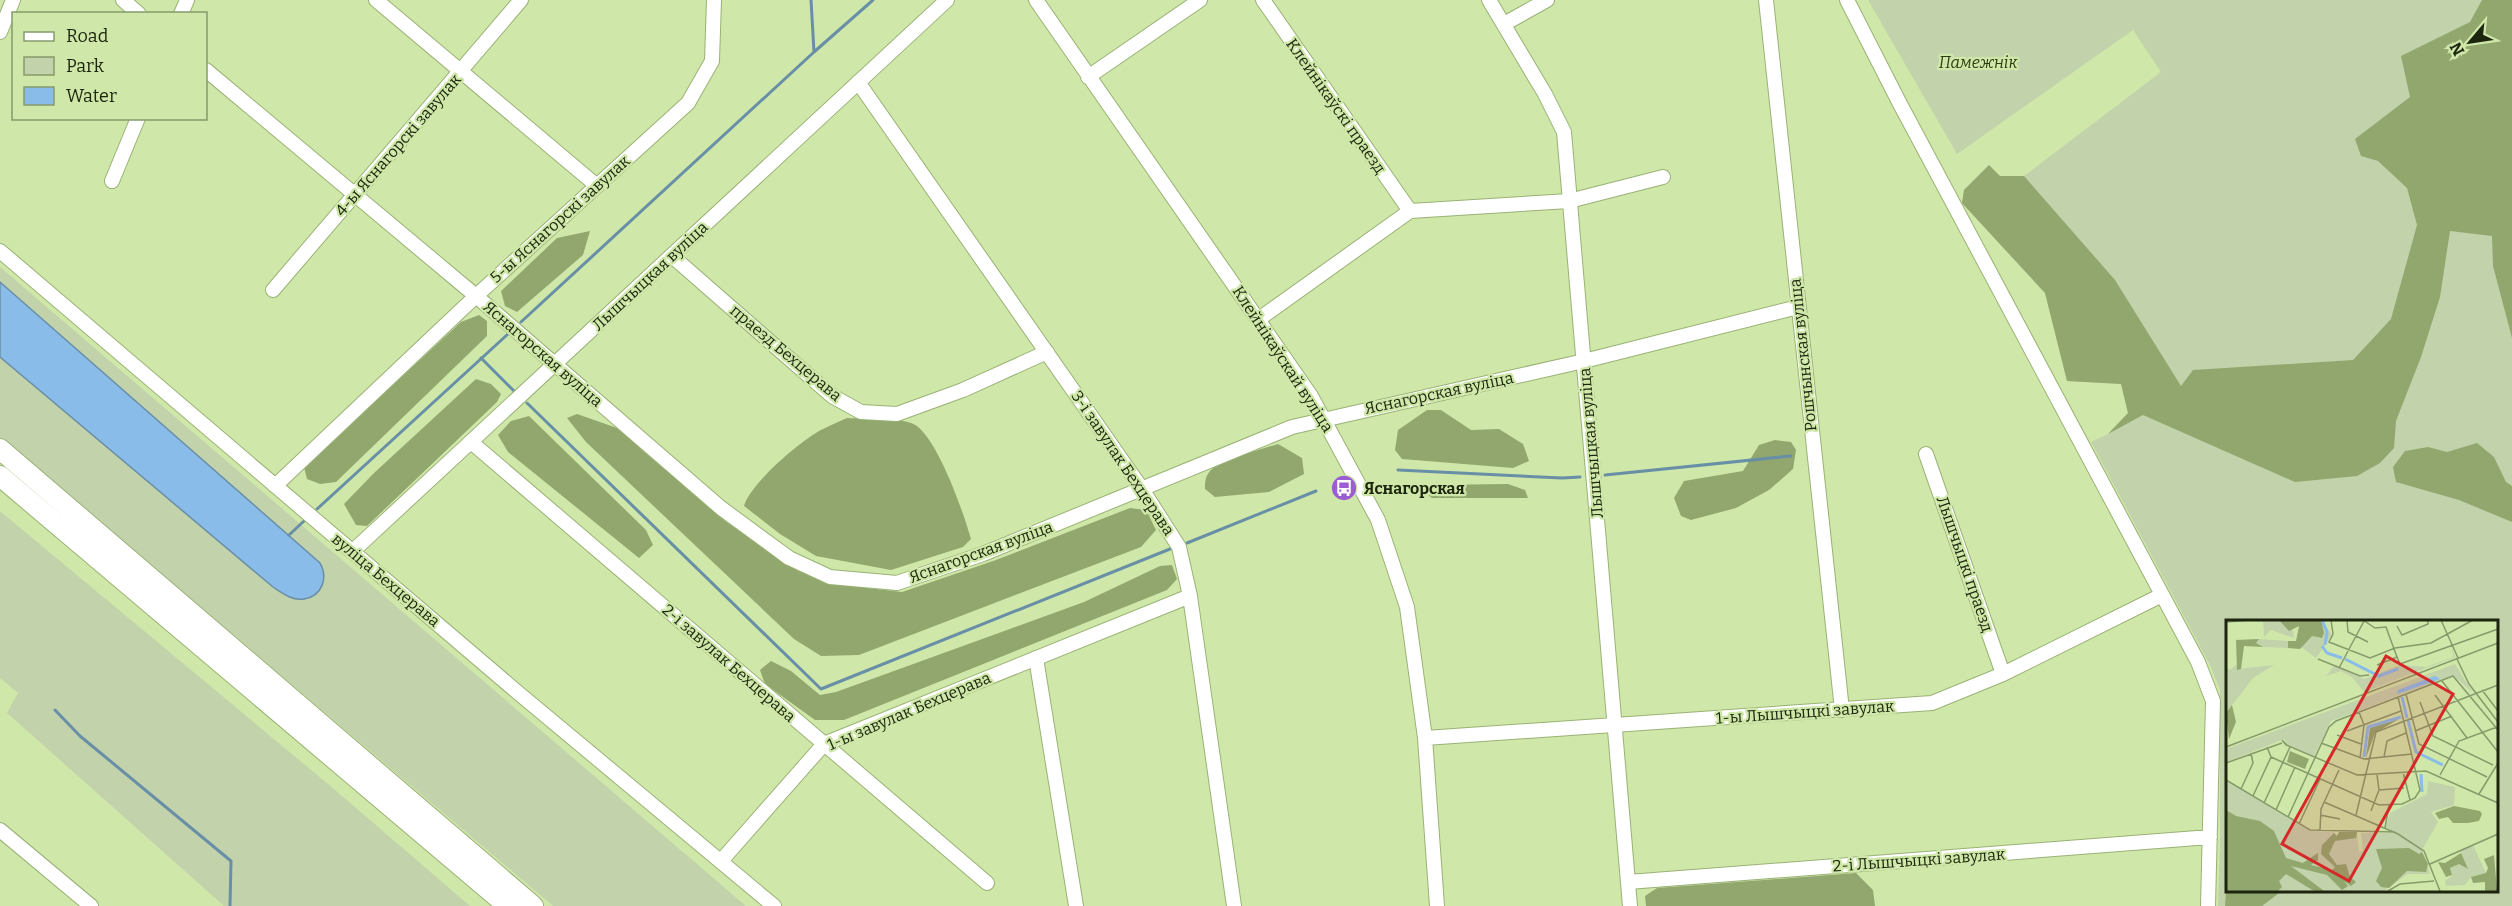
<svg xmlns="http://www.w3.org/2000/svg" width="2512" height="906" viewBox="0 0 2512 906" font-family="Bitter,serif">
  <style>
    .green { fill: #c2d2ab; fill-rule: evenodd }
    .forest { fill: #91a76e }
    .water { fill: #8abce9; stroke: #698fa7; stroke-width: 1.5 }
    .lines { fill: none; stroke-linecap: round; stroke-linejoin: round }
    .stream { stroke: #698fa7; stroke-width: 3 }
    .minor-casing { stroke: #9ab275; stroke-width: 16 }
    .highway-casing { stroke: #9ab275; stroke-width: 22 }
    .minor { stroke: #fff; stroke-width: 14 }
    .highway { stroke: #fff; stroke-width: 20 }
    .labels { text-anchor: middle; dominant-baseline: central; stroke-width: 4.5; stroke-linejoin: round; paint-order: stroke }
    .park-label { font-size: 16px; font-style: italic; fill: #2e3c12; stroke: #cfe8a9 }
    .street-label { font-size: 16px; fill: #1c250d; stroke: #cfe8a9 }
    .poi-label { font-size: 16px; font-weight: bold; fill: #1c250d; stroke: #cfe8a9; text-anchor: start }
    .inset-river { fill: none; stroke: #8abce9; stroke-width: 3 }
    .inset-road { fill: none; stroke: #879a6b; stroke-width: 1.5 }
    .view { fill: #d62828; fill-opacity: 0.15; stroke: #d62828; stroke-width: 3 }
    .inset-edge { fill: none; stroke: #1c250d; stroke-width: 3 }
  </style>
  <rect width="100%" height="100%" fill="#cfe8a9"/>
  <path class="green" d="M1868 0H2512V906H2218L2220 838V690L2210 665 2091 442 2108 434 2128 413 2121 384 2067 381 2045 293 1962 203 1964 190 1989 165 2000 176H2024L2161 72 2133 30 1957 154ZM2227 621H2496V890H2227Z
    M0 267 746 906H553L0 437Z
    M0 511 334 789 470 906H224L7 713 18 693 0 678Z"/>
  <path class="forest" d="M2482 0H2512V338L2493 266 2492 236 2450 231 2440 297 2421 357 2396 421 2394 448 2380 463 2357 476 2295 482 2143 415 2108 434 2128 413 2121 384 2067 381 2045 293 1962 203 1964 190 1989 165 2000 176H2024L2115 280 2181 386 2193 370 2353 360 2391 319 2417 225 2407 188 2378 161 2361 156 2355 139 2410 97 2401 56 2470 22Z
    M590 231 583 255 517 312 505 306 501 291 557 238Z
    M479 315 487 321V336L336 482 320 484 307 479 304 467 461 322Z
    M476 379 491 384 501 394 497 402 367 526 356 525 344 504 374 473Z
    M1427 410H1441L1471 430 1499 429 1523 444 1529 461 1513 468 1402 459 1395 450 1398 430Z
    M577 414 617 428 725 521 798 571 842 585 902 592 996 560 1130 508 1146 510 1156 530 1141 547 859 655 821 656 794 639 586 442 567 418Z
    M529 416 646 530 653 545 639 558 508 452 498 435 511 421Z
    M847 418C863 419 905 417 917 426 939 443 963 511 971 539L963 547 891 570 816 556 780 534 744 506C750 484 800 441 821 430 829 426 838 422 847 418Z
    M1775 440 1791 442 1796 450 1793 469 1769 490 1736 508 1691 520 1681 516 1674 498 1684 481 1743 471 1759 445Z
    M2477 443 2494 457 2506 482 2512 486V522L2459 500 2396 482 2393 467 2405 451 2428 447 2447 452Z
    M1278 444 1302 458 1304 474 1269 492 1215 497 1205 489C1205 482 1205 477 1210 471 1221 460 1262 449 1278 444Z
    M1508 484 1525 490 1528 498H1432L1426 493 1429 485Z
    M1172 565 1177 579 1167 590 844 720H815L765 684 760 670 771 661 791 671 820 695 836 692 1084 602 1160 566Z
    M1856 873 1873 890 1875 906H1646L1645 896 1657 888Z
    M2227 879V890H2283L2262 906H2225Z"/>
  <path class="water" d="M0 282 320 563C328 577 323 596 304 599 292 601 282 593 273 587L0 357Z"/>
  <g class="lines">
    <path class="stream" d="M814 52 873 0
      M521 322 814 52 811 0
      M481 358 514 391
      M527 403 821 689 1170 549
      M1398 470 1562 478 1580 477
      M1605 475 1791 456
      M317 509 508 334
      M289 535 304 521
      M1187 543 1316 491
      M55 710 80 736 231 861 230 906"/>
    <g class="minor-casing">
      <path id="minor" d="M123 0 139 14
        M376 0 596 185
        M1036 0 1311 396 1378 520 1407 607 1425 738 1437 906
        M1263 0 1410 211
        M1489 0 1545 94 1564 132 1630 906
        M1766 0 1842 710
        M1847 0 1899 102 2198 662 2213 701 2208 906
        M181 14 187 0
        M1504 24 1547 0
        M0 32 13 0
        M206 70 476 296 721 508 789 558 830 577 897 583 983 554 1292 427 1584 361 1798 307
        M1088 77 1200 0
        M858 82 1142 489 1179 547 1190 596 1234 906
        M112 181 138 118
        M0 251 516 691 774 906
        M672 256 832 396 861 412 897 414 963 390 1047 352
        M273 290 521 0
        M1259 319 1410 211 1569 201 1663 177
        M471 442 987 883
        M1926 454 2003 674
        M275 486 476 296 688 103 712 61 714 0
        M353 551 947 0
        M1036 658 1076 906
        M1425 738 1932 703 2003 674 2162 595
        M0 830 91 906
        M721 861 824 744 1190 596
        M1628 882 2210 837"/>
    </g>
    <g class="highway-casing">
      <path id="highway" d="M0 449 533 906
        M0 476 508 906"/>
    </g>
    <use href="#minor" class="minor"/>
    <use href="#highway" class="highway"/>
  </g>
  <defs>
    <g id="bus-disc" transform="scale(1.35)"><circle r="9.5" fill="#9a5dd3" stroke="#cfe8a9"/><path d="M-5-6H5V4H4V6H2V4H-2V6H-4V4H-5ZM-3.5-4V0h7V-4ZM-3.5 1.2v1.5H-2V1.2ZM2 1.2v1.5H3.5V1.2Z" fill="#fff"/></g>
  </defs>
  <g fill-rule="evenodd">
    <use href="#bus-disc" x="1344" y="488"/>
  </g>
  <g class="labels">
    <g class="park-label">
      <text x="1978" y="62">Памежнік</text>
    </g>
    <g class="street-label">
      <text transform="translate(1336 106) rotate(55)">Клейнікаўскі праезд</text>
      <text transform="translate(398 145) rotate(-49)">4-ы Яснагорскі завулак</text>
      <text transform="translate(560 219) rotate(-42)">5-ы Яснагорскі завулак</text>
      <text transform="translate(650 276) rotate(-43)">Лышчыцкая вуліца</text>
      <text transform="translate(786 353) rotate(40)">праезд Бехцерава</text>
      <text transform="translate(543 354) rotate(41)">Яснагорская вуліца</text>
      <text transform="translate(1803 355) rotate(-96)">Рошчынская вуліца</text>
      <text transform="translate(1283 359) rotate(57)">Клейнікаўскай вуліца</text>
      <text transform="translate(1439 393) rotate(-12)">Яснагорская вуліца</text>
      <text transform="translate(1591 443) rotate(-95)">Лышчыцкая вуліца</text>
      <text transform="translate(1123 463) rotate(56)">3-і завулак Бехцерава</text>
      <text transform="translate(981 552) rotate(-20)">Яснагорская вуліца</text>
      <text transform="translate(1965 564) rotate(71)">Лышчыцкі праезд</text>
      <text transform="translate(386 580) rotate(40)">вуліца Бехцерава</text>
      <text transform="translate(729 663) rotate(41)">2-і завулак Бехцерава</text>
      <text transform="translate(909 711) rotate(-23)">1-ы завулак Бехцерава</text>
      <text transform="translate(1805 712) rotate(-4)">1-ы Лышчыцкі завулак</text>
      <text transform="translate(1919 860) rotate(-4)">2-і Лышчыцкі завулак</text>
    </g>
    <g class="poi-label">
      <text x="1364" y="488">Яснагорская</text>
    </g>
  </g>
  <g transform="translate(2226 620)">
    <rect width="272" height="272" fill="#cfe8a9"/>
    <path d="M37 0H53L67 10 68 18 45 10 38 17ZM95 0 106 15 90 38 74 26 86 16 96 18ZM33 19 62 21V28L37 27 30 23ZM226 27 229 37 138 72 126 57 115 51 100 56 108 46 138 59 174 45 200 47 227 37ZM11 44V49L48 45 27 58 0 93V47L4 50ZM229 44 247 73 227 55 105 101 88 136 63 126 58 119 0 142V129ZM0 161 84 211 108 212 111 216 113 212H131L133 232 137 231 135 213H170L160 207 164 193 201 174 202 161 229 167 228 185 205 192 212 202 196 230 204 254H182L158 271H0ZM247 225 260 253 245 257 239 265 220 266 219 261 226 256 224 248 233 244 241 248 234 231Z" fill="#c2d2ab"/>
    <path d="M53 0H95L98 13 96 18 86 16 74 29 62 28V21H70L73 6 63 11ZM33 19 30 23 37 27 18 26 15 49 11 50 10 20ZM6 85 10 102 3 119 0 93ZM173 99 149 113 140 138 144 108ZM64 131 83 139 79 149 61 142ZM228 186 254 191 256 194 253 201 242 203H227L222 197 213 199 209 193ZM0 190 10 196 34 201 48 211 60 238 77 243 92 233V240L85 245 106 250 109 247 95 234 96 225 108 213 111 216 113 212H131L130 218 109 221 103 234 111 245 120 244 124 257 130 262 125 266 118 261 122 266 116 270 101 255 65 246 98 271H88L60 254 53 261 56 267 52 271H0ZM183 228 193 234 196 232 202 244 200 252 181 251 163 268 155 267 150 261 156 248 150 229ZM235 233 242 249 233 244 224 248 226 255 220 257 212 242 219 243ZM268 235 271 271H259V262L247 263 245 257 260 253 262 248 258 239Z" fill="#91a76e"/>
    <path d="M209 56 214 59 171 74 172 70Z" fill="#8abce9"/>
    <path class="inset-river" d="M96 0 101 12 99 25M96 26 101 33 116 38M119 39 153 56 172 49M176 77 181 98M182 100 190 132 217 145M138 137 142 107 175 97M195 154 196 172"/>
    <path class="inset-road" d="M105 0 107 14 103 22 144 38 169 28 205 23 247 0M121 0 122 12 142 22M137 0 149 8 160 7 171 37M215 0 232 38M0 2 25 0M171 6 176 15 202 4V0M92 39 134 56 143 55M231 39 243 64 272 102M151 45 171 37 174 44 272 9M113 48 138 1M216 61 272 132M256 70 272 91M180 74 193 124 261 157M209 75 241 118M194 82 207 116 267 145M133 92 138 105 134 138M121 111 175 91M189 111 226 96M111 115 135 124M95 123 138 139 186 134M62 126 56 120 60 125 131 155 200 151 272 183M0 127 272 23M45 137 153 185 176 184 189 178 194 170 172 77M158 137 161 121 180 113M0 143 56 123M177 152 184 180M214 155 233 121 271 107M0 160 84 210 169 212M15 169 27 143 25 133M153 170 178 168M253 174 272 143M27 176 45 137 41 127M98 182 172 214 198 231 214 271M38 183 64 127M50 190 69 147M145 191 153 170 151 155M94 195 114 199M130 195 150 112 272 65M62 197 103 107 110 101 227 56 272 110M73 204 94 159M159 208 163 185M94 210 95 189 113 150M204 244 272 214M162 271 174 264 208 261"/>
    <path class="view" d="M160 36 227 74 123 261 56 224Z"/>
    <rect width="272" height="272" class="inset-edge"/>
  </g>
  <rect x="12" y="12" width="195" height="108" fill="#cfe8a9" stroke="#879a6b" stroke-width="1.5"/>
  <rect x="24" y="32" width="30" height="9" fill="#ffffff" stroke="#879a6b" stroke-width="1.5"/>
  <text x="66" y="42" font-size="18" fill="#1c250d">Road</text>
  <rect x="24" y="57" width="30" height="18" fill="#c2d2ab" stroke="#879a6b" stroke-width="1.5"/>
  <text x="66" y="72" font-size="18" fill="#1c250d">Park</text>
  <rect x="24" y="87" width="30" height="18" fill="#8abce9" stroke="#879a6b" stroke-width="1.5"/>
  <text x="66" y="102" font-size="18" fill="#1c250d">Water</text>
  <g transform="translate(2470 42) rotate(241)" stroke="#cfe8a9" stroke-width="4.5" paint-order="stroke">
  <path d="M0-4.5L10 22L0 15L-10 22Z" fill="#1c250d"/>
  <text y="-9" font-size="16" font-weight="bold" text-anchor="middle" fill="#1c250d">N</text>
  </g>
</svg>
